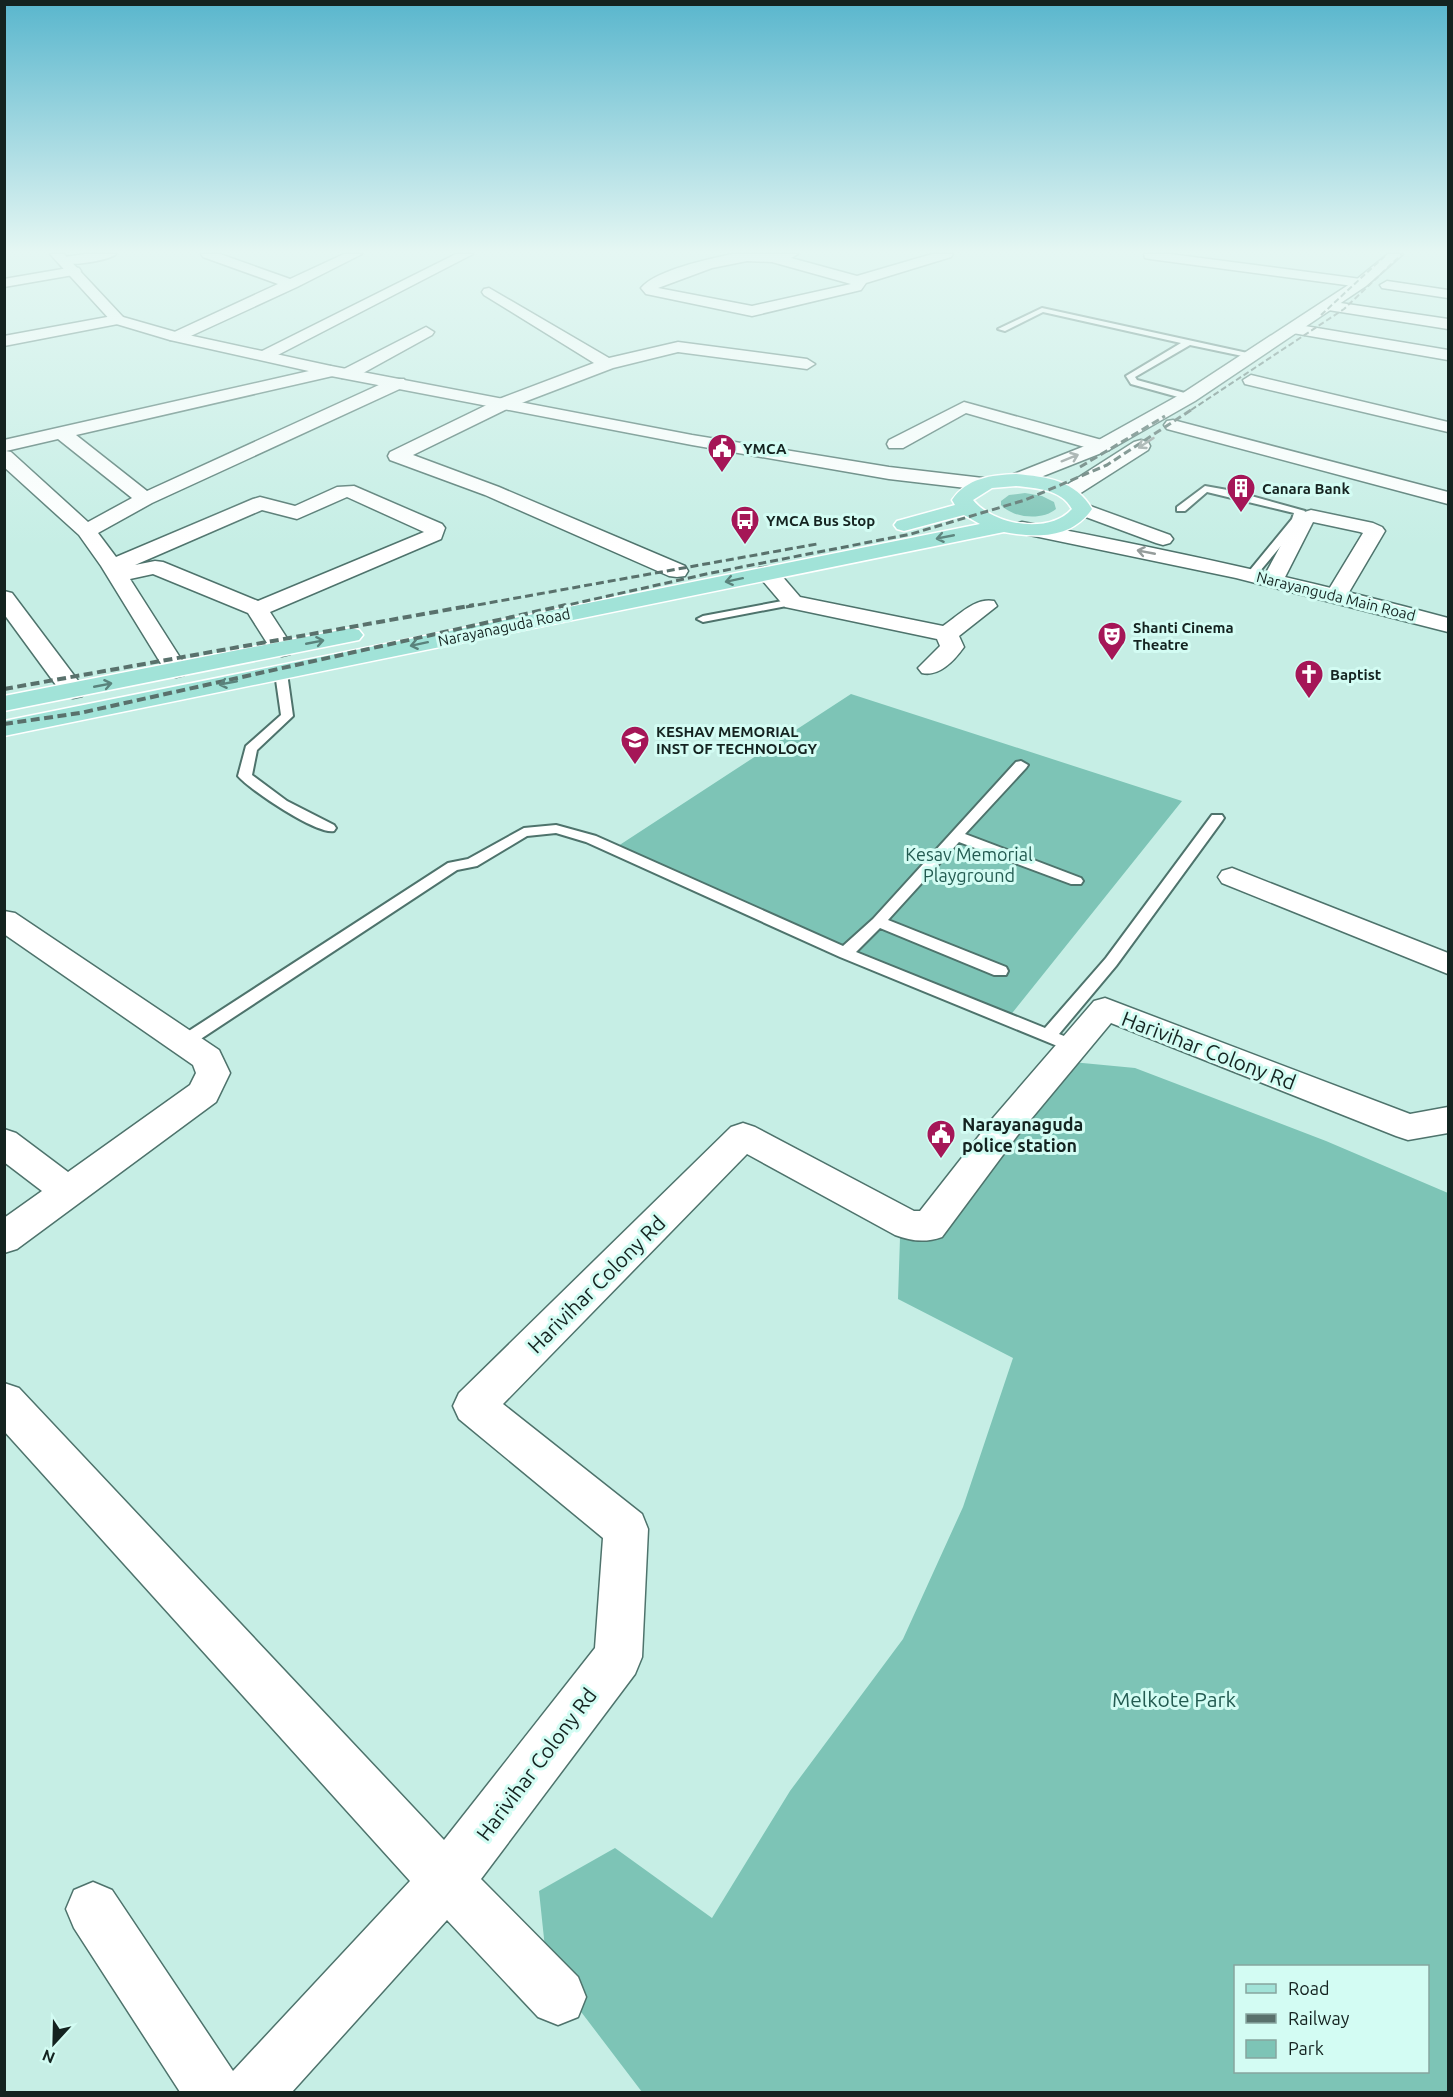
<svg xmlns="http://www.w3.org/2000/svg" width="1453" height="2097" viewBox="0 0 1453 2097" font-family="Ubuntu,sans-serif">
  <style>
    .green { fill: #7dc4b6; fill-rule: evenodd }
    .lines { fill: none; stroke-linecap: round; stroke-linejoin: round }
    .service-casing { stroke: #4e736c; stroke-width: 4 }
    .minor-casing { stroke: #4e736c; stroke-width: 3 }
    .tertiary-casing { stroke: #4e736c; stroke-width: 3 }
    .secondary-casing { stroke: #4e736c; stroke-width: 3 }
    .primary-casing { stroke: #fff; stroke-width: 3 }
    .service { fill: #fff; fill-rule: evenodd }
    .minor { fill: #fff; fill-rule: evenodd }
    .tertiary { fill: #fff; fill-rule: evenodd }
    .secondary { fill: #fff; fill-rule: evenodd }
    .primary { fill: #a1e3d8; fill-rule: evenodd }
    .rail-far2 { stroke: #59716c; stroke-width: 2; stroke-dasharray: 6 3; stroke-linecap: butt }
    .rail-far1 { stroke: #59716c; stroke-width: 3; stroke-dasharray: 8 4; stroke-linecap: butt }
    .rail { stroke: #59716c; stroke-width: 4; stroke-dasharray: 9 4.5; stroke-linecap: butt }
    .oneway { stroke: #959c9b }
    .oneway2 { stroke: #5a837c }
    .labels { text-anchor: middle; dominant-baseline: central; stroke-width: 6; stroke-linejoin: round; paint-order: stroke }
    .far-poi-label { font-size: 15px; font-weight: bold; fill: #142320; stroke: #d3fcf3; text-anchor: start }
    .far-street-label { font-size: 15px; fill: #142320; stroke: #d3fcf3 }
    .park-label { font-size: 18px; fill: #235b51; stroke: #d3fcf3 }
    .poi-label { font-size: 18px; font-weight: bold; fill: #142320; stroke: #d3fcf3; text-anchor: start }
    .near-street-label { font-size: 21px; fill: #142320; stroke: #d3fcf3 }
    .near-park-label { font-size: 21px; fill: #235b51; stroke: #d3fcf3 }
  </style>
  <rect width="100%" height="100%" fill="#c6eee5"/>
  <path class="green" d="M1025 493 1042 496 1054 502 1056 509C1042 521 1013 518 1001 505V501L1009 495Z
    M851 694 1182 801 1009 1017 615 848Z
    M1072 1062 1135 1068 1326 1141 1448 1193V2092H642L547 1967 539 1891 615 1848 712 1918 790 1791 903 1639 963 1507 1013 1358 898 1299 900 1238 946 1184ZM1236 1966H1428V2072H1236Z"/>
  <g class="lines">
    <g class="service-casing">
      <path id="service" d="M1042 308 1252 354 1256 356 1252 358 1190 345 1135 377 1137 380 1192 395 1193 397 1189 400 1131 384 1126 376 1181 343 1043 312 1005 331 998 329Z
        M1205 486 1233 491 1305 511 1301 522 1255 577H1247L1246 575 1292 519 1294 513 1207 492 1185 511H1177V507Z
        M793 599 797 600V604L703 622 697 619 703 616Z
        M281 669 287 673 293 716 257 750 252 775 287 801 334 825 336 828 334 831C317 835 250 790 238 776L246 746 281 715 275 673Z
        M1021 761 1028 765 1026 768 965 834 1081 878 1083 881 1081 884H1071L959 842 888 920 1006 967 1008 971 1006 975H994L880 928 856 952 1045 1028 1106 958 1212 815H1222L1224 818 1222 821 1116 966 1059 1034 1079 1042 1081 1046 1079 1050H1067L840 957 586 842 556 833 527 836 477 866 457 870 190 1046H178L176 1042 178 1038 448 863 468 859 524 828 556 825 596 836 843 946 873 919 1016 762Z"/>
    </g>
    <g class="minor-casing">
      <path id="minor" d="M84 254H116C108 261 64 268 57 261L59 258Z
        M201 254H220L290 279 344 254H362L297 287 182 340H170L168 337 170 334 278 284 203 257Z
        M456 254H473L270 359H258L256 356 258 353Z
        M732 254H798L791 258 857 276 932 254H953L951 257 866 283 861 290 752 316 651 295 646 294 641 288C656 270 709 259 732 254ZM747 261 772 262 851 284 752 306 658 288 712 268Z
        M1144 254H1170L1361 279 1368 283 1361 287 1150 259 1145 258Z
        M74 267 79 268 81 271 79 274 4 287V279Z
        M1387 281 1448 290V298L1382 288 1380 285Z
        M489 288 609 358 678 342 807 359 815 364 807 369 678 352 613 368 511 407 413 455 499 487 685 566 688 571 685 576 677 577 669 576 485 495 390 460 388 456 390 452 499 399 594 363 484 295 482 292 484 289Z
        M1327 301 1448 319V329L1322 309 1319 306 1322 303Z
        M118 315 123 317 126 320 123 323 4 346V336Z
        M1293 324 1448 350V360L1287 332 1285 329Z
        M426 327 434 332 432 335 354 378H342L340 374 342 370Z
        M331 366 339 371 337 375 76 435 147 491 392 379H404L406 383 404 387 152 503 98 533 116 557 253 499 260 497 295 506 337 487 354 486 442 524 445 528 441 539 270 612 294 649 290 654 282 656 274 654 248 613 153 574 130 579 188 670 184 675 176 677 168 675 101 566 79 535 4 467V440ZM58 439 132 498 88 522 11 452 6 451ZM347 497 424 532 258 601 163 562 155 561 135 565 262 510 297 519Z
        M1251 375 1448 422V432L1245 384 1243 380Z
        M964 402 1109 442 1111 446 1109 450 1102 452 966 413 903 448H889L887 444 889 440Z
        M1173 420 1448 492V504L1167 429 1164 425 1167 421Z
        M1311 510 1373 523 1382 527 1385 531 1345 599 1337 601 1329 599 1326 594 1363 533 1360 532 1313 522 1281 585 1273 587 1265 585 1262 580 1298 514Z
        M767 567 775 568 800 597 943 626C958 616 975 597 994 601L997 606 959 636 964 647C954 661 939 677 922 673L918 668 940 646 937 639 785 607 756 573 759 568Z
        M4 591 12 593 82 686 85 691 82 696 73 698 64 696 4 614Z
        M1232 868 1448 953V974L1222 883 1218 877 1222 871Z
        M4 911 15 913 219 1050 230 1073 216 1102 17 1249 4 1253V1218L42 1191 4 1162V1129L16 1133 68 1172 190 1085 196 1073 193 1065 4 934Z
        M1105 998 1410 1114 1448 1107V1133L1408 1140 1396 1136 1111 1023 1017 1136 942 1237C925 1243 911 1241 895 1235L747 1154 503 1404 642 1514 648 1529 642 1657 635 1674 481 1879 578 1977 586 1997 578 2017 558 2025 538 2017 447 1920 292 2092H180L74 1928 66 1909 74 1890 93 1882 112 1890 233 2071 410 1881 4 1431V1383L19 1388 444 1840 595 1648 603 1538 459 1419 453 1406 459 1393 731 1127 743 1123 755 1127 914 1211H920L993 1118 1094 1001Z"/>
    </g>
    <g class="tertiary-casing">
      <path id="tertiary" d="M50 254H64L123 317 179 333 331 366 692 435 889 467 983 478 990 480 993 484 990 488 983 490 889 479 692 445 331 376 170 340 113 323Z
        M1082 503 1170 535 1173 539 1170 543 1163 545 1156 543 1075 513 1072 509 1075 505Z
        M1022 522C1165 549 1308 580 1448 618V632L1236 578 1015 532 1012 528 1015 524Z"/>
    </g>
    <g class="secondary-casing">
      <path id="secondary" d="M1388 254H1403L1366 286 1195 401 1109 450 1023 484H1009L1006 480 1009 476 1095 442 1183 393 1356 280Z
        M1141 440 1148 442 1150 446 1148 450 1076 496H1062L1059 492 1062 488 1134 442Z"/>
    </g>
    <g class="primary-casing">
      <path id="primary" d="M1016 474C1047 477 1075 480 1092 509 1071 539 1037 538 1004 532L4 736V721L980 524 964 515 904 531 897 529 894 525 897 521 955 505 952 500C967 478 991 475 1016 474ZM1016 486C1036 488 1061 489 1072 509 1049 535 993 525 973 500L992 488Z
        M351 628 359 630 363 635 359 640 4 711V696Z"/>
    </g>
    <use href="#service" class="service"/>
    <use href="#minor" class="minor"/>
    <use href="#tertiary" class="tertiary"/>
    <use href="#secondary" class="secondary"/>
    <use href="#primary" class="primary"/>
    <path class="rail-far2" d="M1321 315 1387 254
      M1191 410 1344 309 1402 254"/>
    <path class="rail-far1" d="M1080 467 1165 416
      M466 607 817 544
      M559 607 711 573 911 534 1025 500 1107 465 1194 408"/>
    <path class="rail" d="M4 689 474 605
      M4 724 80 713 566 605"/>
  </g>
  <defs><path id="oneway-shaft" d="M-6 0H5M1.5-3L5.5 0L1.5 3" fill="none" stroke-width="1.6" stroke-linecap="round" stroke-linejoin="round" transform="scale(1.5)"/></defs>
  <g class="oneway">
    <use href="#oneway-shaft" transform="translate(1146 443) rotate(147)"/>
    <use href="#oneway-shaft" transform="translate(1070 458) rotate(-22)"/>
    <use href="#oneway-shaft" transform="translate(1146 552) rotate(-169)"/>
  </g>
  <g class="oneway2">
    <use href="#oneway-shaft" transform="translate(945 537) rotate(169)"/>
    <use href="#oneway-shaft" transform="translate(734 580) rotate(168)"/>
    <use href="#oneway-shaft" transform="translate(315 642) rotate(-11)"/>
    <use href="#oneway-shaft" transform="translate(419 644) rotate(168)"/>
    <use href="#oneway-shaft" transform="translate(228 683) rotate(169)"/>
    <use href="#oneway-shaft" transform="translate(103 685) rotate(-11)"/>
  </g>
  <linearGradient id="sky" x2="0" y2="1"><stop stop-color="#59b6cd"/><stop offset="0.46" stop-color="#e5f7f3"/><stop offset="1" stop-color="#e5f7f3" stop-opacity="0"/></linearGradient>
  <rect width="1453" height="547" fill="url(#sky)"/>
  <defs>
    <g id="civic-pin" transform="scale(1.5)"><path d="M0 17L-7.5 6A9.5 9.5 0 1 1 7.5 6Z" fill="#a51657" stroke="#d3fcf3"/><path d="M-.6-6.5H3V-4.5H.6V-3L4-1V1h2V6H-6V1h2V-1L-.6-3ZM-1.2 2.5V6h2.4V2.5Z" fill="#fff"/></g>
    <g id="building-pin" transform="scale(1.5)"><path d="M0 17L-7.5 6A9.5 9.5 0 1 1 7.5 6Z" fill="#a51657" stroke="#d3fcf3"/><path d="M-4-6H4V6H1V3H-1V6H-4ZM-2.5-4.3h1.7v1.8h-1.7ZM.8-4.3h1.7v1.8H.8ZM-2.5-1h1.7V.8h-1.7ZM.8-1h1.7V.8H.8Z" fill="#fff"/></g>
    <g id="bus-pin" transform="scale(1.5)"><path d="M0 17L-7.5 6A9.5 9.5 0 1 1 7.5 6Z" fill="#a51657" stroke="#d3fcf3"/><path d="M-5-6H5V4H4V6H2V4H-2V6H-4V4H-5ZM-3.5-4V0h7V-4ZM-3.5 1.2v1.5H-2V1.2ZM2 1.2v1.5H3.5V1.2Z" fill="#fff"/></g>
    <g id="theatre-pin" transform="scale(1.5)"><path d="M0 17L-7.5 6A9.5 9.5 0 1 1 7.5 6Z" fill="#a51657" stroke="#d3fcf3"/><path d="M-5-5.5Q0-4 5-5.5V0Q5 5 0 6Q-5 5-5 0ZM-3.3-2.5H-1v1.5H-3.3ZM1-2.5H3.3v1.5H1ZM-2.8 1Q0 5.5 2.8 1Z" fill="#fff"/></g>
    <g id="church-pin" transform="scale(1.5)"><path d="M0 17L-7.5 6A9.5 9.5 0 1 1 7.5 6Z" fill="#a51657" stroke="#d3fcf3"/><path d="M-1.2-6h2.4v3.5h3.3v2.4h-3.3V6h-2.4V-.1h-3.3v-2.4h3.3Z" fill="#fff"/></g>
    <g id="university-pin" transform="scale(1.5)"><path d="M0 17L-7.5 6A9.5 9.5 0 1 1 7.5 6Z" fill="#a51657" stroke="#d3fcf3"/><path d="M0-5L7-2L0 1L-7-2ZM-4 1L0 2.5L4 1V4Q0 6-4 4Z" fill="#fff"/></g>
  </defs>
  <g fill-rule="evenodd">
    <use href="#civic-pin" x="722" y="448"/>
    <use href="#building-pin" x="1241" y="488"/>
    <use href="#bus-pin" x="745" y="520"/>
    <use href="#theatre-pin" x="1112" y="636"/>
    <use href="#church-pin" x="1309" y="674"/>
    <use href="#university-pin" x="635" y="740"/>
    <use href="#civic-pin" x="941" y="1134"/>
  </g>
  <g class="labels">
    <g class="far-poi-label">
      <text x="743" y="448">YMCA</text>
      <text x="1262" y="488">Canara Bank</text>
      <text x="766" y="520">YMCA Bus Stop</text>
      <text x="1133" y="627">Shanti Cinema<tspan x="1133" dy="17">Theatre</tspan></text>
      <text x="1330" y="674">Baptist</text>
      <text x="656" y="731">KESHAV MEMORIAL<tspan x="656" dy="17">INST OF TECHNOLOGY</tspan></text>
    </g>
    <g class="far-street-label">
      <text transform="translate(1336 596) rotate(14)">Narayanguda Main Road</text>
      <text transform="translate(504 627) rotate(-12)">Narayanaguda Road</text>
    </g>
    <g class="park-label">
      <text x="969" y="854">Kesav Memorial<tspan x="969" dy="21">Playground</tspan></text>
    </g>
    <g class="poi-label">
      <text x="962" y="1124">Narayanaguda<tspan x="962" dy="21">police station</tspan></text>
    </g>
    <g class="near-street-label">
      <text transform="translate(1209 1050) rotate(21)">Harivihar Colony Rd</text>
      <text transform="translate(596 1284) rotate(-45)">Harivihar Colony Rd</text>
      <text transform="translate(536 1764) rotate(-53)">Harivihar Colony Rd</text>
    </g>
    <g class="near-park-label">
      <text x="1174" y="1699">Melkote Park</text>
    </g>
  </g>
  <rect width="1453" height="2097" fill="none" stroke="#142320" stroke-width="12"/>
  <rect x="1234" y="1965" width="195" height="108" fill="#d3fcf3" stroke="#87a59f" stroke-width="1.5"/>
  <rect x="1246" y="1984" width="30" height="9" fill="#a1e3d8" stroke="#87a59f" stroke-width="1.5"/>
  <text x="1288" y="1995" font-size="18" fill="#142320">Road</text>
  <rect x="1246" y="2014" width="30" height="9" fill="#59716c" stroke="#87a59f" stroke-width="1.5"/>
  <text x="1288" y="2025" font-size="18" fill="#142320">Railway</text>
  <rect x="1246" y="2040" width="30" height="18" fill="#7dc4b6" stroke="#87a59f" stroke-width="1.5"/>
  <text x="1288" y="2055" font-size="18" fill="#142320">Park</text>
  <g transform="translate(54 2043) rotate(202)" stroke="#d3fcf3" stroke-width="4.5" paint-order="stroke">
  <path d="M0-4.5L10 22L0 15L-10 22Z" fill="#142320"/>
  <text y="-9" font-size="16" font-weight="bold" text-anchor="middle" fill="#142320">N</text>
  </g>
</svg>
